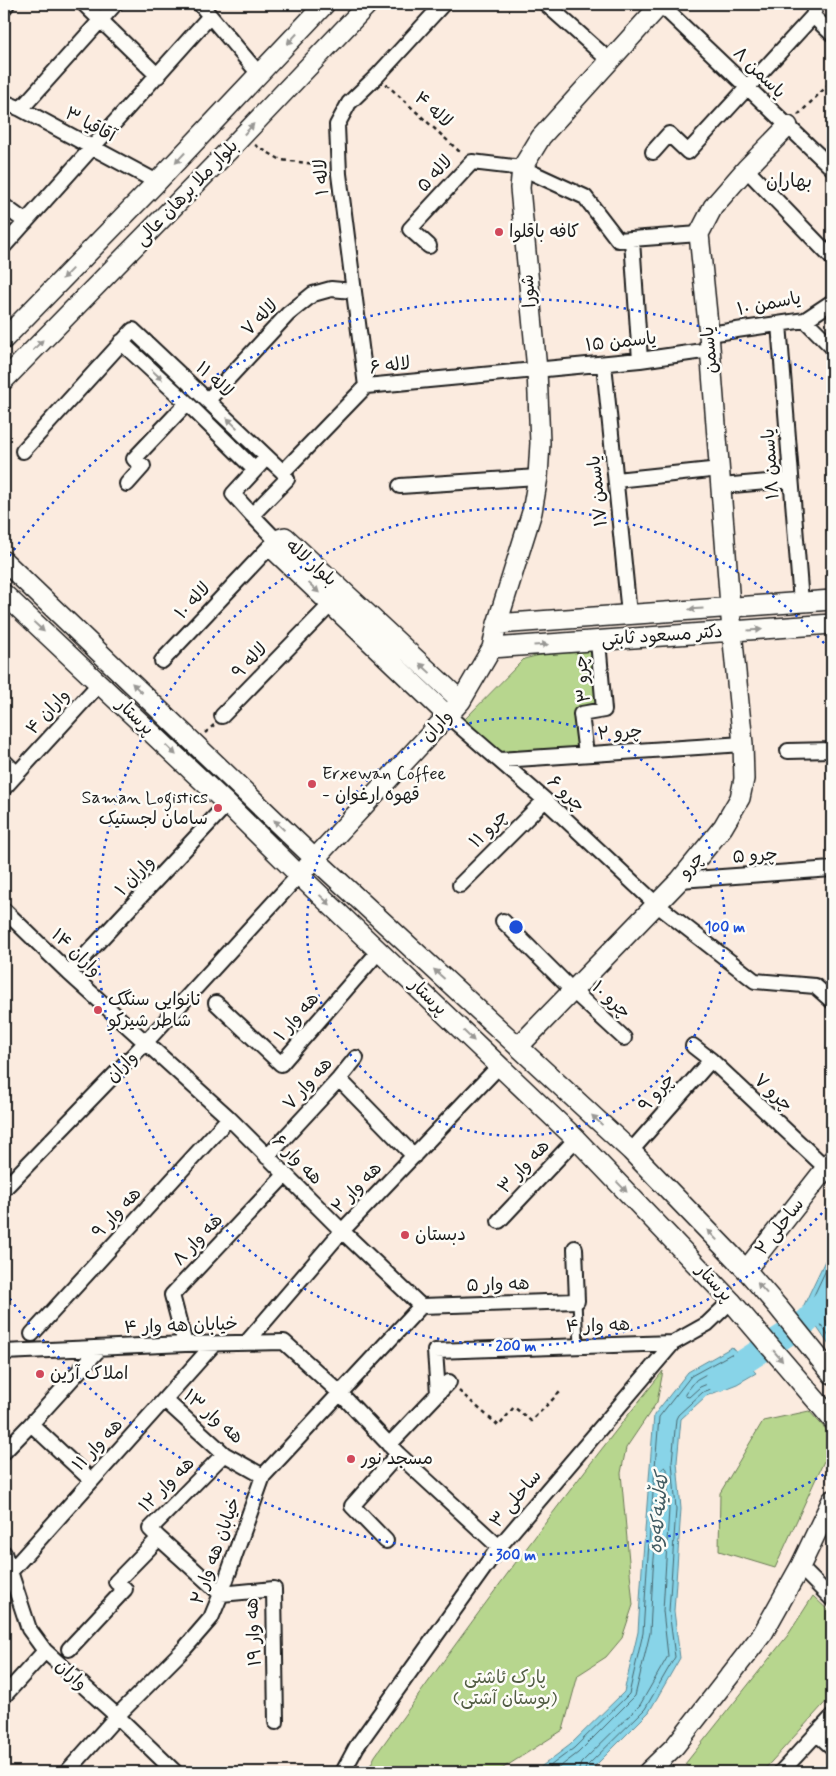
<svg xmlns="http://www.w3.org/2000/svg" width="836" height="1776" viewBox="0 0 836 1776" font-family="Mynerve,'Playpen Sans Arabic',sans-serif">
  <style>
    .green { fill: #b7d68e; stroke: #6a7955 }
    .water { fill: #88d4e8; stroke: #5d8a96 }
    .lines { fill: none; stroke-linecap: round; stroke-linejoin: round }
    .shore { stroke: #47666e; stroke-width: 1 }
    .river { stroke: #88d4e8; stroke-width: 25 }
    .lane-casing { stroke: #1c1c1c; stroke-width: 11 }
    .street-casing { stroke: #1c1c1c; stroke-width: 18 }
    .secondary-casing { stroke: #1c1c1c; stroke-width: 22 }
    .path { stroke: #1c1c1c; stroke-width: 2.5; stroke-dasharray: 4 4; stroke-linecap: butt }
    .lane { stroke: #fdfcf7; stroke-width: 7 }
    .street { stroke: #fdfcf7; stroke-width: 14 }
    .secondary { stroke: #fdfcf7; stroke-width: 19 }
    .oneway { fill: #989794 }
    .ring { fill: none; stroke: #1d4ed8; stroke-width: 2.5; stroke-dasharray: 2.5 5 }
    .poi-dot { fill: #d1495b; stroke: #fdfcf7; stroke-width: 2 }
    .labels { text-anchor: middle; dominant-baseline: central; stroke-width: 5; stroke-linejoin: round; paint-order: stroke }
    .street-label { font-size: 18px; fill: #1c1c1c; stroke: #fdfcf7 }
    .poi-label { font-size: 18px; fill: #1c1c1c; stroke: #fdfcf7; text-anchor: start }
    .park-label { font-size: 18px; fill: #525d44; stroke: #fdfcf7 }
    .neighbourhood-label { font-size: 19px; fill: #1c1c1c; stroke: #fdfcf7 }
    .water-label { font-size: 19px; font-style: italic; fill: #425c63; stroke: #fdfcf7 }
    .centre { fill: #1d4ed8; stroke: #fdfcf7; stroke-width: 2.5 }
    .ring-label { font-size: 15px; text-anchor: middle; font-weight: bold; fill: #1d4ed8; stroke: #fdfcf7; stroke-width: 5; stroke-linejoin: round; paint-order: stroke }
  </style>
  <rect width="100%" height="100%" fill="#fbebdf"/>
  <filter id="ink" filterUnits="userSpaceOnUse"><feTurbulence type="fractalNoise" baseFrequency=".02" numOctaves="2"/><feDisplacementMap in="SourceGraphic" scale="10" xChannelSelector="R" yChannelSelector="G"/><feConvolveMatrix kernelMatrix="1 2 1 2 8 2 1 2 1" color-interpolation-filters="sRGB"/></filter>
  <g filter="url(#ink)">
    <path class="green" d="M592 650 598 706 575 711 580 747 502 754 464 720 524 659 540 655Z
      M663 1371 657 1402 626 1448 621 1473 633 1605 622 1638 606 1657 578 1675 563 1730 497 1772H367L375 1756C468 1626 563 1496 663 1371Z
      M809 1411 832 1436V1452L824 1461 775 1568 719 1551 720 1493 763 1421Z
      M813 1596 832 1614V1695L762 1772H695L685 1764 788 1635Z"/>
    <path class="water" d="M832 1246V1342L829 1345 803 1307Z
      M732 1347 756 1373 737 1384 706 1396 681 1419 677 1462 681 1509 674 1611 680 1658 649 1712 592 1769 587 1772H534L570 1745 624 1692 638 1632 642 1569 654 1415 688 1372Z"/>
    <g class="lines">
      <path class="shore" d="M832 1257 809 1306 829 1337 832 1338
        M832 1271 816 1305 832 1330
        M728 1362H731L736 1369V1372L700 1387 689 1397 685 1396V1394L696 1380Z
        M542 1772 574 1748 629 1694 643 1633 647 1569 659 1417 691 1376 731 1354 746 1370V1373L735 1380 703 1392 678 1415 676 1419 672 1462 676 1509 669 1611 675 1657 645 1709 586 1767 584 1772
        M553 1772 578 1753 635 1696 650 1633 653 1570 662 1469 665 1467 667 1469 669 1509 663 1611 668 1656 640 1705 581 1763 578 1772"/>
      <path class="river" d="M717 1379 807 1321 832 1294"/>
      <g class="lane-casing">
        <path id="lane" d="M577 1301 579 1346"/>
      </g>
      <g class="street-casing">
        <path id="street" d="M84 4 158 76
          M200 4 259 74
          M546 4 610 61
          M661 5 832 168
          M4 8 7 4
          M813 16 832 34
          M4 102 21 109 157 182
          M21 109 115 4
          M653 152 669 134 688 152 813 16 816 4
          M746 169 832 258
          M4 206 26 222
          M632 240 640 360
          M4 246 210 16
          M429 246 410 229 472 162 522 168 585 197 618 240 699 234
          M805 320 832 347
          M779 324 801 602
          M709 334 805 320 832 302
          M121 342 187 403 255 470
          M604 364 629 614
          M366 386 339 174 337 125 349 103 377 76 443 4
          M208 400 288 314 313 294 331 289 353 291
          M23 451 133 330 267 457
          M267 457 283 472 287 479 252 515 233 494Z
          M283 472 366 386 640 360 710 350
          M616 480 720 469
          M127 484 143 466 134 459 187 403
          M400 486 538 477
          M721 486 791 480
          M162 661 276 540 252 515
          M447 715 545 800 656 904 755 981 815 986 832 1001
          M222 716 331 604
          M788 751 832 750
          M586 754 581 714 604 710 598 641
          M500 760 743 744
          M4 761 17 774
          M4 788 100 683
          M680 880 832 869
          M460 885 545 800
          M4 910 69 973 229 1118 342 1231 421 1306
          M503 921 572 990 624 1038
          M69 973 227 804
          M216 1003 281 1064 380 950
          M693 1046 711 1060 826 1168
          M339 1079 414 1156
          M631 1151 711 1060
          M267 1157 339 1079 356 1058
          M4 1189 145 1043 299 875
          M499 1221 576 1139
          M421 1306 577 1301 575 1248
          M32 1334 229 1118
          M247 1342 342 1231 500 1065
          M185 1344 172 1295 285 1175
          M4 1352 185 1344 284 1342 340 1393 398 1454 499 1547
          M438 1393 435 1351 673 1343
          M165 1400 224 1454 263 1476
          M31 1424 91 1480
          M389 1445 449 1382
          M4 1452 31 1424 100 1348
          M159 1538 221 1594 274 1589 276 1722
          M386 1541 352 1506 398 1454
          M4 1553 29 1629 45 1651 117 1716 175 1772
          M800 1567 832 1599
          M4 1584 10 1572 214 1344
          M69 1649 125 1589 116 1582 159 1538 150 1529 224 1454
          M4 1696 45 1651
          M817 1734 832 1747
          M67 1772 117 1716 185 1648 211 1618 221 1594 263 1476 421 1306
          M343 1772 357 1746 499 1547 673 1343 707 1324 731 1301
          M781 1772 832 1717"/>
      </g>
      <g class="secondary-casing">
        <path id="secondary" d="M4 339 157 182 325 4
          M4 380 231 148 368 4
          M4 561 315 859 631 1151 746 1270 778 1307 832 1374
          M4 594 227 804 299 875 576 1139 731 1301 832 1419
          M497 624 832 600
          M492 648 832 624
          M447 715 274 550 276 540 285 537 461 701
          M307 867 461 701 492 648 497 624 532 512 538 477 540 443 537 370 520 188 522 168 541 137 661 4
          M519 1046 680 880 723 827 740 798 744 779 743 744 732 631 709 334 699 234 713 207 746 169 788 126
          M746 1270 832 1160
          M648 1772 675 1746 763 1633 800 1567 832 1500"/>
      </g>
      <path class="path" d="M386 84 461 153
        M798 115 832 81
        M255 145 281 160 325 165
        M205 733 214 725
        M459 1391 499 1426 514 1407 531 1421 562 1390"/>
      <use href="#lane" class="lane"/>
      <use href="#street" class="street"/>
      <use href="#secondary" class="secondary"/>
    </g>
    <defs><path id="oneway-solid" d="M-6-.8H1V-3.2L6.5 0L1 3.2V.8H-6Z" transform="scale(1.25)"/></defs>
    <g class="oneway">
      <use href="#oneway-solid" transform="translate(292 39) rotate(133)"/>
      <use href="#oneway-solid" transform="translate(249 129) rotate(-47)"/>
      <use href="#oneway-solid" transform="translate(180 158) rotate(133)"/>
      <use href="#oneway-solid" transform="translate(67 274) rotate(134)"/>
      <use href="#oneway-solid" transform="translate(38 345) rotate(-46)"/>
      <use href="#oneway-solid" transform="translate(157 375) rotate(43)"/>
      <use href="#oneway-solid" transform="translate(232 423) rotate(-136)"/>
      <use href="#oneway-solid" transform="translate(314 588) rotate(43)"/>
      <use href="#oneway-solid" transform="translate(696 609) rotate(176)"/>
      <use href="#oneway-solid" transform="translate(39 627) rotate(43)"/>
      <use href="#oneway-solid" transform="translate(755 630) rotate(-4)"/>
      <use href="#oneway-solid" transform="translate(541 645) rotate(-4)"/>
      <use href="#oneway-solid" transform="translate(425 668) rotate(-137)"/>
      <use href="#oneway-solid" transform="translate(137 688) rotate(-136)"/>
      <use href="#oneway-solid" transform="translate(171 750) rotate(44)"/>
      <use href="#oneway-solid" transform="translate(279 825) rotate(-136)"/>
      <use href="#oneway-solid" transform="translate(325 900) rotate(43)"/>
      <use href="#oneway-solid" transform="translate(439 974) rotate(-138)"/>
      <use href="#oneway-solid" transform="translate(469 1036) rotate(44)"/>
      <use href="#oneway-solid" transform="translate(597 1120) rotate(-137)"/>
      <use href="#oneway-solid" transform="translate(622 1187) rotate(46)"/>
      <use href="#oneway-solid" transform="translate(712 1235) rotate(-134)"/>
      <use href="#oneway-solid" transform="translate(762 1288) rotate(-132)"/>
      <use href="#oneway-solid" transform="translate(778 1356) rotate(50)"/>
    </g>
  </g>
  <g class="ring">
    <circle cx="516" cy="927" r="209"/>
    <path d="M832 1202A419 419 0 1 1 832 652"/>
    <path d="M830 1471A628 628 0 0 1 5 1292M5 562A628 628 0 0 1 830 383"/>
  </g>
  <g class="poi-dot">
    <circle cx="499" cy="232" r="5"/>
    <circle cx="312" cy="784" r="5"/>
    <circle cx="218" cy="808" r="5"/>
    <circle cx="98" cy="1010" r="5"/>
    <circle cx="405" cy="1235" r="5"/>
    <circle cx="40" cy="1374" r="5"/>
    <circle cx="351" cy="1459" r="5"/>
  </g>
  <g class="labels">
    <g class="street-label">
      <text transform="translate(759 73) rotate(44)">یاسمن ۸</text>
      <text transform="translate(433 110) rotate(42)">لاله ۴</text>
      <text transform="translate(90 125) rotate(28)">آقاقیا ۳</text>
      <text transform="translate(435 174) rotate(-47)">لاله ۵</text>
      <text transform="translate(322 177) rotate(-94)">لاله ۱</text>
      <text transform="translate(187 193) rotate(-46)">بلوار ملا برهان عالی</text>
      <text transform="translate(529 291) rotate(-95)">شورا</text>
      <text transform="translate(769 304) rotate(-11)">یاسمن ۱۰</text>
      <text transform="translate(260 318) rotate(-45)">لاله ۷</text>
      <text transform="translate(621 342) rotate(-6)">یاسمن ۱۵</text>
      <text transform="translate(710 350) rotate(-95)">یاسمن</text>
      <text transform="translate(390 366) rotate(-7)">لاله ۶</text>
      <text transform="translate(214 380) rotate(43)">لاله ۱۱</text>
      <text transform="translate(771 464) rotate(-94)">یاسمن ۱۸</text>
      <text transform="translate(598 491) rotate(-96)">یاسمن ۱۷</text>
      <text transform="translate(311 563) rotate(41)">بلوار لاله</text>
      <text transform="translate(193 601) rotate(-47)">لاله ۱۰</text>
      <text transform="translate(662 636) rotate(-4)">دکتر مسعود ثابتی</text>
      <text transform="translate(250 661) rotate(-46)">لاله ۹</text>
      <text transform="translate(583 679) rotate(-95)">چرو ۳</text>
      <text transform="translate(48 712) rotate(-48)">واران ۴</text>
      <text transform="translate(135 717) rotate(44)">پرستار</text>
      <text transform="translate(437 726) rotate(-47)">واران</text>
      <text transform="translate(620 733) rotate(-4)">چرو ۲</text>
      <text transform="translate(566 794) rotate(43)">چرو ۶</text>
      <text transform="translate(489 829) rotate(-45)">چرو ۱۱</text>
      <text transform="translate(755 856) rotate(-4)">چرو ۵</text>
      <text transform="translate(692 865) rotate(-50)">چرو</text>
      <text transform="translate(135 876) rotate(-47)">واران ۱</text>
      <text transform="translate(76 953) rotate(43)">واران ۱۴</text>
      <text transform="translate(428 997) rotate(44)">پرستار</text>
      <text transform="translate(611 1000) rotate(43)">چرو ۱۰</text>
      <text transform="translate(297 1017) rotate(-49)">هه وار ۱</text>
      <text transform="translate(122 1067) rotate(-46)">واران</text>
      <text transform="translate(308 1084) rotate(-48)">هه وار ۷</text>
      <text transform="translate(657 1093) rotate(-49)">چرو ۹</text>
      <text transform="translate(773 1093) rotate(43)">چرو ۷</text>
      <text transform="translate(297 1160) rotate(45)">هه وار ۶</text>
      <text transform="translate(524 1167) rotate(-47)">هه وار ۳</text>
      <text transform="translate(357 1188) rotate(-46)">هه وار ۲</text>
      <text transform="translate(117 1213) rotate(-47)">هه وار ۹</text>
      <text transform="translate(780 1227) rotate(-52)">ساحلی ۲</text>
      <text transform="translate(198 1240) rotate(-47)">هه وار ۸</text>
      <text transform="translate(714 1283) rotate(47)">پرستار</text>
      <text transform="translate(498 1285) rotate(-2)">هه وار ۵</text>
      <text transform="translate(181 1326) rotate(-2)">خیابان هه وار ۴</text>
      <text transform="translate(598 1326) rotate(-2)">هه وار ۴</text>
      <text transform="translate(213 1417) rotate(41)">هه وار ۱۳</text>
      <text transform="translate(98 1445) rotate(-47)">هه وار ۱۱</text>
      <text transform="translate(167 1485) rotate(-45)">هه وار ۱۲</text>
      <text transform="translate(516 1499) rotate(-50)">ساحلی ۳</text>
      <text transform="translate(216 1551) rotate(-70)">خیابان هه وار ۲</text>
      <text transform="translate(254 1632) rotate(-93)">هه وار ۱۹</text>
      <text transform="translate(71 1675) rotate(42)">واران</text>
    </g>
    <g class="poi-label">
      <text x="509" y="232">کافه باقلوا</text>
      <text x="322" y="774">Erxewan Coffee<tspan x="322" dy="21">- قهوه ارغوان</tspan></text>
      <text x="208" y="798" text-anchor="end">Saman Logistics<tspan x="208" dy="21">سامان لجستیک</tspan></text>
      <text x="108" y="1000">نانوایی سنگک<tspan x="108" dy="21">شاطر شیرکو</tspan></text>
      <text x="415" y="1235">دبستان</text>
      <text x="50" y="1374">املاک آرین</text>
      <text x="361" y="1459">مسجد نور</text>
    </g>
    <g class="park-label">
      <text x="505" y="1678">پارک ئاشتی<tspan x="505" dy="21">(بوستان آشتی)</tspan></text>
    </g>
    <g class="neighbourhood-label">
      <text x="789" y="181">بهاران</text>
    </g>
    <g class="water-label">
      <text transform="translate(659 1513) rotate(-85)">کەڵینەکەوە</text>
    </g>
  </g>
  <circle cx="516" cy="927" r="8" class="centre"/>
  <g class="ring-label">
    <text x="725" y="932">100 m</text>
    <text x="516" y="1351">200 m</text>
    <text x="516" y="1560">300 m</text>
  </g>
  <rect width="836" height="1776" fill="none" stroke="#fdfcf7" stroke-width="20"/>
  <rect x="10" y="10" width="816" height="1756" fill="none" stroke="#1c1c1c" stroke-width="2" filter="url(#ink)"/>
</svg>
